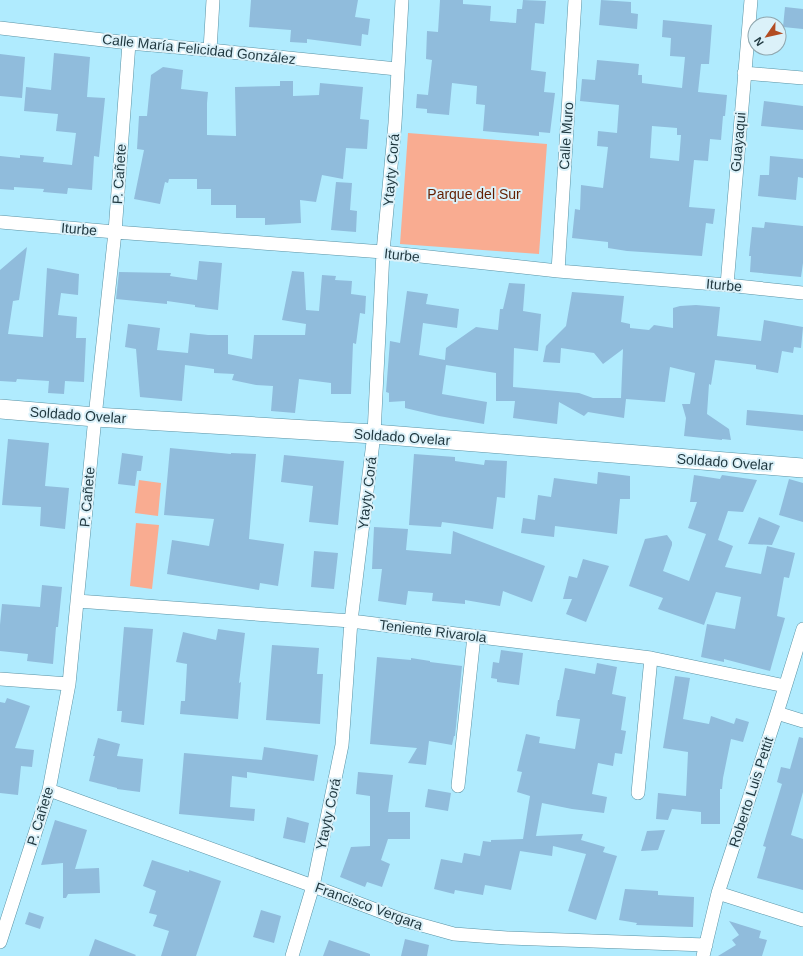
<svg xmlns="http://www.w3.org/2000/svg" width="803" height="956" viewBox="0 0 803 956" font-family="Helvetica,sans-serif">
  <style>
    .green { fill: #f9ac91 }
    .building { fill: #90bcdc; fill-rule: evenodd }
    .lines { fill: none; stroke-linecap: round; stroke-linejoin: round }
    .minor-casing { stroke: #5a93a5; stroke-width: 14 }
    .secondary-casing { stroke: #5a93a5; stroke-width: 20 }
    .minor { stroke: #fff; stroke-width: 13 }
    .secondary { stroke: #fff; stroke-width: 19 }
    .labels { text-anchor: middle; dominant-baseline: central; stroke-width: 4; stroke-linejoin: round; paint-order: stroke }
    .street-label { font-size: 14px; fill: #1f373f; stroke: #dbf1f9 }
    .park-label { font-size: 14px; fill: #631f00; stroke: #dbf1f9 }
  </style>
  <rect width="100%" height="100%" fill="#b0ebfe"/>
  <path class="green" d="M408 133 547 144 539 254 400 244Z
    M139 480 161 483 158 516 135 513Z
    M136 523 159 525 152 589 130 586Z"/>
  <path class="building" d="M251 0H358L355 17 370 19 368 35 362 34 361 46 307 39V43L290 42 291 30 249 27Z
    M440 0H463V4L491 6 490 21 516 23 517 9H522L523 0 546 1 544 24 535 23 531 70 546 72 544 92 555 93 550 133 539 132V136L483 131 485 105 476 104 477 86 452 83 449 115 427 113V109L416 108 417 94 428 95 432 60 426 59 427 31 438 32Z
    M601 0 631 2V13L638 14 637 29 599 25Z
    M785 7 803 9V29L783 27Z
    M663 20 712 25 709 64H701L698 92 727 95 725 116H723L721 140 710 139 708 161 694 160 689 207 715 209 713 224 706 223 702 256 627 251 608 248V242L572 238 575 209 580 210 581 185 603 188 608 147 597 146 598 131 617 133 619 105 580 101 582 79 595 80 597 60 639 64 638 75H642V83L682 88 685 57 670 56 671 38 662 37ZM652 126 677 128V135H681L679 161 650 158Z
    M54 53 90 57 87 97 105 98 99 157 94 156 92 190 68 188 67 194 43 192 44 189 14 187V190L0 189V156L20 158V155L44 157 43 162 72 165 76 133 56 131 58 114 24 111 26 87 51 90Z
    M0 54 25 57 22 98 0 96Z
    M163 67 183 70 181 89 208 92 207 103V135L236 136 235 87 280 86V81H293V96L319 95 320 83 363 87 360 119 369 120 367 149 346 148 343 179 322 175 316 202 300 200 301 223 265 225V218H236V205H211V189H197V179H169L168 183 165 182 160 204 134 199 144 150 137 149 139 116H147L151 75Z
    M764 101 803 106V130L761 126Z
    M770 156 803 159V178L798 177 796 200 758 196 760 175H769Z
    M336 182 352 183 350 210 357 211 356 232 331 230Z
    M765 222 803 226V263L801 277 750 272 751 256H749L752 227 764 228Z
    M27 247 19 300 13 301 8 334 43 337 47 268 79 274 78 295 61 293 58 315 77 317 76 338H86L84 382 65 381 64 394 48 393 49 381 17 379 16 382 0 381V270Z
    M199 261 222 263 218 310 195 307V305L167 301V304L116 299 119 272 171 273 170 276 197 280Z
    M292 271 304 272 306 310 319 311 322 275 336 276 335 280 352 281 351 294 366 296 365 314 360 313 356 344 353 343 351 394H331V383L299 379 295 413 271 411 273 386 256 385 232 380 234 374 214 373V369L185 365 182 401 140 397 136 349 125 347 128 324 160 328 157 350 188 353 190 333 208 335H228V354L252 359 254 335H305L306 324 282 320Z
    M509 283 525 284 523 311 541 314 538 351 514 348 513 387 579 393 593 398H621L623 349 603 364 594 353 561 348 560 363 543 362 546 346 566 326 572 292 624 296 621 322 630 324V328L649 330 654 325 673 328V308L680 306 696 305 720 307 717 336 761 341 764 320 803 327 801 348 794 347 793 353 782 351 778 373 756 369V365L715 360 711 385 709 384 707 414 729 429 731 440 722 439V440L684 436 686 418 682 404H690L695 373 670 367 665 402 626 399 624 418 588 412 584 416 559 402 557 424 513 418 515 401H496V373L446 365 442 394 487 402 484 424 439 416 405 408V401L389 402V393L386 392 390 341 400 343 407 291 428 294 426 304 459 309 457 328 423 323 419 355 445 360 446 348 476 327 498 330 500 309H503Z
    M747 410 803 415V431L746 425Z
    M8 439 49 443 45 486 69 488 65 529 40 526 41 507 2 505Z
    M170 448 231 454V453L256 454 249 539 284 544 278 586 260 583 259 590 167 574 172 540 209 546 214 519 164 515Z
    M122 453 143 456 141 471H137L135 486 118 484Z
    M414 454 455 457V461L484 465 485 460 507 461 505 498 497 497 493 529 442 522 441 527 409 525Z
    M284 455 344 461 338 525 309 522 313 486 281 482Z
    M598 472 630 476V499H620L617 534 555 526 554 537 521 533 523 518 535 520 538 495 551 497 554 478 597 484Z
    M694 475 720 479 722 475 757 480 743 512 728 511 718 540 733 546 725 567 761 574 767 546 795 553 789 578 784 577 777 616 785 618 770 671 724 659V662L701 657 707 624 735 629 741 597 716 592 704 625 658 609 663 598 629 586 645 539 667 535 672 542V545L663 571 689 581 706 534 688 528 697 502H690Z
    M789 479 803 483V522L779 515Z
    M759 517 780 526 772 545 748 544Z
    M374 527 408 529 406 550 451 554 453 531 545 566 532 602 503 591 500 606 465 600V604L432 601 433 593 408 591 406 605 378 601 382 569H372Z
    M314 551 338 553 334 589 311 587Z
    M583 559 609 566 586 622 566 614 572 599H563L569 576 577 578Z
    M42 585 62 587 58 627H56L53 664 27 661 28 654 0 651V625L2 604 40 607Z
    M124 627 153 629 144 725 121 722 122 711H117Z
    M218 629 245 633 239 683 241 682 238 719 180 714 181 701H185L187 664 176 662 183 632 216 640Z
    M272 645 319 648 317 674H323L320 724 266 720Z
    M501 650 523 653 519 685 497 682V679L491 678 493 662 499 663Z
    M377 657 411 660V658L430 661V662L462 666 455 736H454L452 745 429 741 426 765 408 763 417 748 370 744Z
    M597 663 617 667 612 694 626 697 621 730 626 731 622 754 615 753 613 766 598 763 592 794 607 797 604 813 572 809 542 803 536 836 583 834 581 840 605 847 603 852 617 856 596 920 568 911 586 854 553 846 552 856 520 851 511 890 485 885 483 895 455 890 454 894 434 889 441 859 462 863 464 853 480 856 483 841 491 842V840L523 839 530 796 517 792 522 772 517 771 526 734 540 737 539 743 575 749 580 719 556 716 558 700H559L565 668 595 674Z
    M675 676 690 678 683 719 709 724 711 716 734 724 736 718 749 722 743 742 731 739 723 778 722 789H720V824H701V812L672 809 668 820 656 819 658 793 686 796 688 752 663 748Z
    M7 698 30 706 15 748 34 750 32 767 21 766 18 795 0 793V702L5 703Z
    M799 737 803 738V792L791 835 803 839V890L757 878 766 847 763 846 782 784 777 782 781 767 790 769Z
    M98 738 120 744 117 756 143 759 140 792 117 789V788L89 781 95 756H93Z
    M264 747 318 755 314 781 247 772V778L232 776 230 807 255 809 254 821 179 814 184 753 262 760Z
    M358 772 393 775 388 812H410V839H388L381 860 390 864 382 887 367 882 365 887 340 877 351 847 370 846V796L356 794Z
    M428 789 451 793 448 811 425 807Z
    M287 817 309 823 305 843 283 838Z
    M55 820 87 830 75 869 99 868 100 893 68 894 66 898H63V863L41 865Z
    M665 830 658 850 641 851 647 831Z
    M152 860 189 872V870L221 881 196 956H161L169 931 153 926 157 915 149 913 156 891 143 886Z
    M625 889 658 891V895L694 897 693 927 636 925 637 923 619 920Z
    M261 910 281 916 274 943 253 937Z
    M29 912 44 917 40 929 25 924Z
    M729 921 761 931 759 938 767 940 762 956H718L736 945 732 940 739 935Z
    M95 939 136 955 135 956H89Z
    M405 939 429 945 427 956H401Z
    M329 940 370 954V956H323Z"/>
  <g class="lines">
    <g class="minor-casing">
      <path id="minor" d="M0 28 129 43 210 50 397 69
        M210 50 213 0
        M744 73 803 78
        M0 222 115 232 383 252 558 271 727 285 803 293
        M558 271 575 0
        M727 285 751 0
        M77 601 351 621 651 658 785 686
        M0 679 69 684
        M777 713 803 721
        M458 786 474 636
        M49 790 313 886 400 919 454 934 507 938 706 945
        M638 793 651 658
        M718 893 803 920
        M0 942 49 790 69 684 95 417 115 232 129 43
        M292 956 313 886 342 745 351 621 374 434 383 252 395 123 402 0
        M703 956 718 893 777 713 803 629"/>
    </g>
    <g class="secondary-casing">
      <path id="secondary" d="M0 409 95 417 374 434 803 468"/>
    </g>
    <use href="#minor" class="minor"/>
    <use href="#secondary" class="secondary"/>
  </g>
  <g class="labels">
    <g class="street-label">
      <text transform="translate(199 49) rotate(6)">Calle María Felicidad González</text>
      <text transform="translate(566 136) rotate(-86)">Calle Muro</text>
      <text transform="translate(738 142) rotate(-85)">Guayaqui</text>
      <text transform="translate(391 170) rotate(-85)">Ytayty Corá</text>
      <text transform="translate(119 174) rotate(-86)">P. Cañete</text>
      <text transform="translate(79 229) rotate(5)">Iturbe</text>
      <text transform="translate(402 255) rotate(6)">Iturbe</text>
      <text transform="translate(724 285) rotate(5)">Iturbe</text>
      <text transform="translate(78 415) rotate(4)">Soldado Ovelar</text>
      <text transform="translate(402 437) rotate(4)">Soldado Ovelar</text>
      <text transform="translate(725 462) rotate(4)">Soldado Ovelar</text>
      <text transform="translate(367 493) rotate(-83)">Ytayty Corá</text>
      <text transform="translate(87 497) rotate(-85)">P. Cañete</text>
      <text transform="translate(433 631) rotate(7)">Teniente Rivarola</text>
      <text transform="translate(751 792) rotate(-72)">Roberto Luis Pettit</text>
      <text transform="translate(328 814) rotate(-78)">Ytayty Corá</text>
      <text transform="translate(40 816) rotate(-73)">P. Cañete</text>
      <text transform="translate(369 906) rotate(20)">Francisco Vergara</text>
    </g>
    <g class="park-label">
      <text x="474" y="194">Parque del Sur</text>
    </g>
  </g>
  <g transform="translate(767 36) rotate(236)"><circle r="19" fill="#dbf1f9" stroke="#90a7af"/>
  <path d="M0-3L7 15L0 10L-7 15Z" fill="#b24c22"/>
  <text y="-6" font-size="11" font-weight="bold" text-anchor="middle" fill="#1f373f">N</text>
  </g>
</svg>
